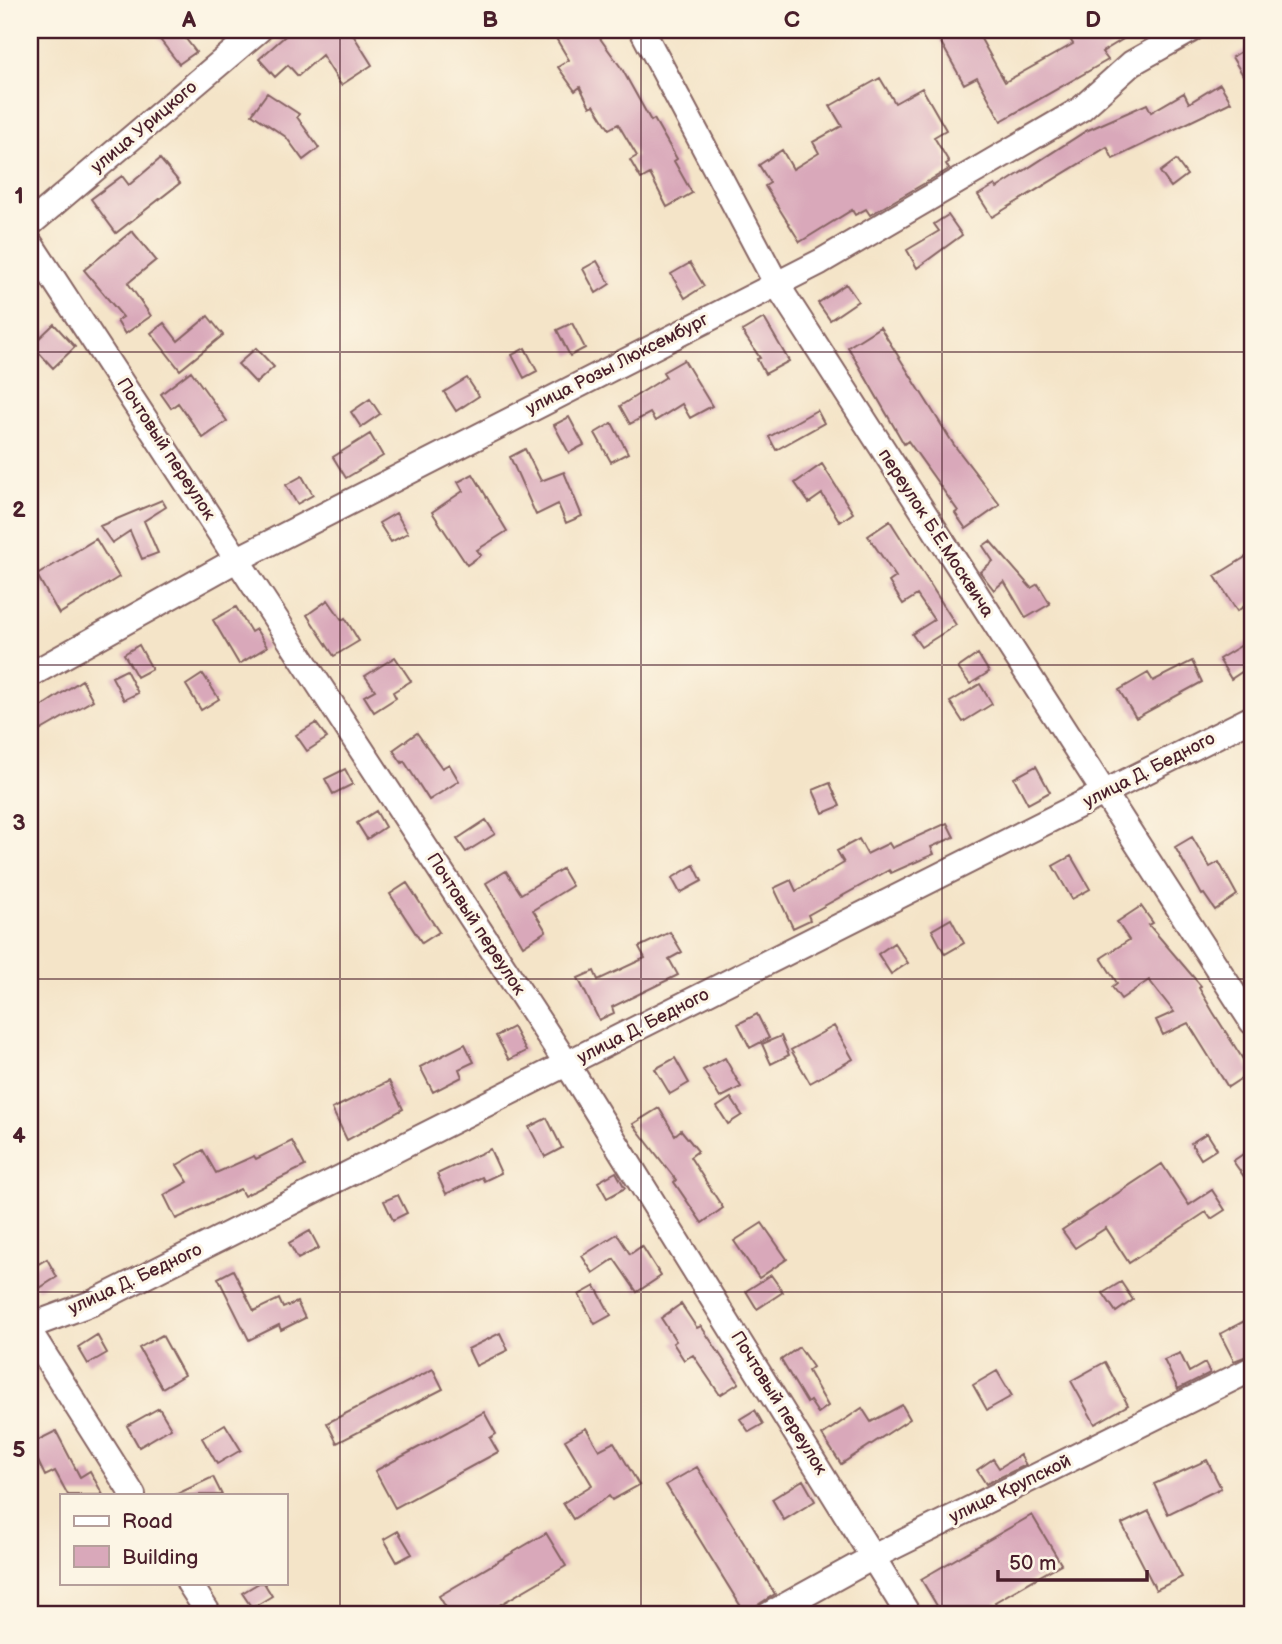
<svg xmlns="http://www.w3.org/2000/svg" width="1282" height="1644" viewBox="0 0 1282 1644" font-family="'Balsamiq Sans',sans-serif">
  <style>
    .building { fill: #d9a8ba }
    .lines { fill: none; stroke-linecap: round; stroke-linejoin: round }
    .minor-casing { stroke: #866462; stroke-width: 28 }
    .minor { stroke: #fff; stroke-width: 24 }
    .grid { fill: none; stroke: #4a1f2b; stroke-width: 2; stroke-opacity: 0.55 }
    .labels { text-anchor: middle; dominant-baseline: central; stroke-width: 6; stroke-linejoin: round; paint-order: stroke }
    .street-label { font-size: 18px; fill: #4a1f2b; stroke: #fcf5e5 }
    .neatline { fill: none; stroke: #4a1f2b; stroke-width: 2.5 }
    .grid-label { font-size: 23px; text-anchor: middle; font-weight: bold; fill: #4a1f2b }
  </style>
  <rect width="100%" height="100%" fill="#fcf5e5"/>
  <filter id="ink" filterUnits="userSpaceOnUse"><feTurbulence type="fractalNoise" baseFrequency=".0143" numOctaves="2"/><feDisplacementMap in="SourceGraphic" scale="14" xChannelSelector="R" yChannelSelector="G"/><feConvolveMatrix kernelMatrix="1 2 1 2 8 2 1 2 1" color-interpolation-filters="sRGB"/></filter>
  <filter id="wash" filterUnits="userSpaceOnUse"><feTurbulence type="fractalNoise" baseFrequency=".00686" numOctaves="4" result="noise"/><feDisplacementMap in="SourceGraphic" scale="28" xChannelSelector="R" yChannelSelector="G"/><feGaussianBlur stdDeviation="1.57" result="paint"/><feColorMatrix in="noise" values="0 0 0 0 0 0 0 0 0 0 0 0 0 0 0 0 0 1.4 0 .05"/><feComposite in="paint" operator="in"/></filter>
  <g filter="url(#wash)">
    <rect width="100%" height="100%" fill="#f4e4c8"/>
    <g id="blocks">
      <path class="building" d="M168 30H179L196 52 179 64 158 37Z
        M292 30H350L372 65 341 85 322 55 298 76 288 65 275 77 259 59Z
        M551 30H594L622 69 651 121 654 119 677 159 674 161 692 193 667 207 650 174 641 179 630 160 637 156 618 124 609 129 594 105 590 107 580 87 575 91 558 67 569 60Z
        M934 30H976L1005 82 1073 44 1070 39 1084 30H1138L1102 52 1108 60 1001 121 977 77 964 84Z
        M1252 45V90L1232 57Z
        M880 78 895 103 922 88 946 130 934 137 949 162 946 164 949 169 870 215 866 209 855 215 852 210 800 242 765 186 770 183 759 165 782 150 793 169 819 153 813 142 842 126 830 106Z
        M1220 84 1231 102 1113 159 1107 147 992 217 978 195 995 185 997 188 1086 131 1147 104 1151 112 1184 93 1189 103Z
        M267 93 299 114 297 117 319 148 303 160 286 137 252 114Z
        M160 159 180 183 116 233 91 199 122 176 129 185Z
        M1176 160 1187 175 1171 187 1160 172Z
        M948 215 962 235 917 268 907 250 939 231 934 224Z
        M132 231 156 260 128 283 151 316 125 334 117 321 123 317 84 270Z
        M597 261 610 284 596 293 583 269Z
        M690 263 704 286 685 298 671 274Z
        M846 284 858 301 830 320 818 303Z
        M208 316 223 335 180 370 151 333 164 323 178 341Z
        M764 318 789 361 765 374 757 359 760 358 742 331Z
        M572 323 585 348 570 356 557 330Z
        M54 324 75 347 53 368 32 345Z
        M880 327 954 445 1000 505 966 529 955 513 958 511 908 441 904 444 848 347Z
        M256 348 274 367 256 383 238 364Z
        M525 348 537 371 524 378 512 355Z
        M684 360 712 406 690 418 682 404 655 421 650 413 630 424 620 406 666 377 663 372Z
        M191 371 227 421 203 438 178 403 171 408 161 394Z
        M467 378 479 396 456 411 444 392Z
        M370 399 380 414 361 427 351 412Z
        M817 410 824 423 776 450 769 437Z
        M569 417 584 445 569 453 554 425Z
        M612 423 628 453 611 462 595 433Z
        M370 434 383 456 346 478 333 457Z
        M525 449 541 481 564 472 582 516 566 523 558 504 536 515 510 457Z
        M822 464 853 513 840 522 822 494 809 503 795 483Z
        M473 474 507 531 477 550 481 555 467 565 432 512 463 491 458 482Z
        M302 476 313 495 297 504 286 485Z
        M162 500 166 507 144 521 158 553 142 559 130 531 112 543 100 526Z
        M396 513 408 533 391 542 379 523Z
        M890 521 956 625 921 647 912 634 934 620 917 595 903 604 889 582 896 577 868 536Z
        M96 539 119 577 59 614 37 575Z
        M990 541 1031 588 1038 584 1050 604 1026 618 1004 581 994 590 980 572 993 561 983 546Z
        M1252 553V601L1237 611 1215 576Z
        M328 600 342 620 345 618 359 641 334 656 307 615Z
        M236 607 251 632 256 629 267 647 239 664 213 620Z
        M1252 639V665L1231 679 1219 659Z
        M139 645 152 669 137 677 124 654Z
        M978 654 989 672 970 684 958 668Z
        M395 657 411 681 393 692 396 698 374 712 364 696 375 690 365 676Z
        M1192 661 1202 682 1136 718 1119 690 1148 673 1153 681Z
        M126 670 138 693 124 700 112 677Z
        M203 674 219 699 201 710 186 685Z
        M82 680 93 700 36 733 30 723V714Z
        M980 684 992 704 963 722 950 702Z
        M316 723 327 738 307 751 296 735Z
        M417 733 442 768 449 764 459 781 429 800 404 761 402 763 393 750Z
        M1036 766 1050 792 1028 804 1014 778Z
        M345 769 353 784 333 794 325 779Z
        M830 783 840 806 823 813 813 790Z
        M376 811 385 827 367 839 357 823Z
        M486 820 495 834 466 852 457 839Z
        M947 823 954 837 931 847 934 854 891 873 889 870 808 915 810 920 793 928 774 888 791 880 796 891 844 863 837 851 859 839 867 854 889 843 892 848Z
        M1192 837 1210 867 1219 862 1237 895 1215 910 1204 894 1202 895 1175 847Z
        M1071 856 1090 889 1072 899 1053 866Z
        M694 865 702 881 680 893 672 878Z
        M562 869 572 886 533 910 546 931 523 946 486 883 506 871 521 894Z
        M407 883 439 932 422 943 390 894Z
        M1141 906 1153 923 1149 925 1201 986 1199 988 1213 1012 1251 1072 1228 1087 1188 1023 1163 1035 1156 1020 1174 1012 1149 980 1121 999 1112 987 1117 983 1101 958 1129 940 1117 922Z
        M951 919 964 943 945 954 932 930Z
        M670 932 682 952 669 959 678 975 612 1007 614 1013 599 1020 578 978 594 971 598 980 645 958 639 947Z
        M894 943 908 963 891 974 878 954Z
        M757 1014 769 1038 750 1048 738 1024Z
        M834 1026 853 1059 810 1083 791 1050Z
        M513 1027 526 1051 509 1060 496 1036Z
        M781 1036 789 1055 771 1064 762 1044Z
        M465 1044 474 1062 459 1069 462 1077 433 1092 420 1067Z
        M675 1058 689 1083 670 1094 655 1069Z
        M725 1058 741 1087 720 1098 703 1070Z
        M389 1081 403 1109 347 1140 332 1109Z
        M731 1098 742 1115 728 1124 717 1107Z
        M659 1108 675 1135 681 1130 698 1151 690 1157 723 1208 702 1223 674 1182 676 1180 633 1124Z
        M547 1118 562 1148 545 1157 529 1127Z
        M1207 1133 1217 1149 1201 1159 1191 1143Z
        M292 1141 305 1166 244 1196 240 1189 176 1219 164 1195 188 1182 177 1165 203 1150 216 1173 254 1156 256 1159Z
        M1252 1148V1188L1233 1161Z
        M490 1149 501 1173 484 1181 482 1177 446 1194 437 1174Z
        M1162 1164 1189 1205 1212 1190 1225 1210 1211 1219 1206 1212 1129 1263 1106 1228 1075 1248 1062 1230Z
        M616 1172 625 1188 607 1198 598 1182Z
        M398 1195 407 1213 393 1220 384 1201Z
        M762 1223 787 1259 759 1278 734 1241Z
        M310 1231 319 1248 298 1259 289 1243Z
        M617 1234 630 1254 642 1246 661 1276 637 1292 614 1259 593 1273 582 1256Z
        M47 1259 57 1277 38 1289 30 1276V1269Z
        M233 1270 254 1311 279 1299 283 1308 297 1302 305 1318 281 1330 279 1325 249 1340 218 1278Z
        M771 1275 783 1292 757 1309 746 1291Z
        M1121 1282 1133 1300 1116 1312 1103 1293Z
        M595 1286 611 1315 595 1324 579 1295Z
        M681 1304 697 1328 701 1326 739 1383 720 1395 693 1355 684 1360 673 1343 676 1341 661 1318Z
        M1252 1317V1354L1234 1361 1220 1334Z
        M500 1333 508 1350 476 1366 468 1349Z
        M97 1335 107 1353 88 1364 78 1347Z
        M162 1335 184 1375 162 1388 139 1348Z
        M799 1347 813 1367 808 1371 828 1406 818 1413 810 1401 807 1403 781 1360Z
        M1180 1353 1189 1372 1205 1363 1210 1373 1178 1389 1164 1360Z
        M1105 1362 1128 1405 1095 1424 1071 1381Z
        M433 1369 443 1389 337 1443 327 1423Z
        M997 1371 1012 1396 987 1410 973 1385Z
        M902 1405 910 1419 841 1464 822 1435 862 1408 871 1422Z
        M159 1408 171 1428 139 1447 127 1426Z
        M755 1410 763 1424 749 1432 740 1419Z
        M484 1412 496 1434 490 1438 498 1452 395 1508 375 1471Z
        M225 1424 241 1450 217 1464 202 1438Z
        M586 1428 599 1450 614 1442 639 1485 612 1500 609 1496 573 1519 563 1503 592 1485 565 1440Z
        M56 1431 80 1477 90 1471 103 1495H68L55 1471 45 1476 30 1444Z
        M1020 1455 1026 1465 986 1484 977 1470 993 1459 999 1468Z
        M1207 1460 1221 1488 1168 1514 1154 1484Z
        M697 1467 775 1594 745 1613 666 1485Z
        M213 1477 222 1495H175Z
        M803 1480 815 1501 784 1520 772 1499Z
        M1149 1511 1182 1577 1156 1590 1122 1524Z
        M1032 1515 1061 1564 995 1602 1002 1614H942L921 1579Z
        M398 1531 412 1554 397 1562 384 1539Z
        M546 1533 566 1566 484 1614H450L439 1596Z
        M259 1583H264L272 1596 252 1608 242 1593Z"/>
    </g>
  </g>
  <g filter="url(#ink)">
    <use href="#blocks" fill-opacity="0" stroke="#866462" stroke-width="2"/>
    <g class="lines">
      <g class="minor-casing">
        <path id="minor" d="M642 30 776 283 1252 1022
          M30 224 259 30
          M30 243 567 1064 908 1614
          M30 675 238 559 820 262 1081 109 1132 63 1191 30
          M30 1326 92 1303 1252 718
          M30 1332 133 1495
          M189 1583 209 1614
          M770 1614 875 1556 1252 1369"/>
      </g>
      <use href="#minor" class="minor"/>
    </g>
  </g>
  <path class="grid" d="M340 30V1614M641 30V1614M942 30V1614M30 352H1252M30 665H1252M30 979H1252M30 1292H1252"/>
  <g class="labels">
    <g class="street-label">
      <text transform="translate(144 127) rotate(-40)">улица Урицкого</text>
      <text transform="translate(617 364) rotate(-27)">улица Розы Люксембург</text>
      <text transform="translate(166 449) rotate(57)">Почтовый переулок</text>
      <text transform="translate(936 533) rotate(57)">переулок Б.Е.Москвича</text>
      <text transform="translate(1149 770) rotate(-27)">улица Д. Бедного</text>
      <text transform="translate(476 924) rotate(57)">Почтовый переулок</text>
      <text transform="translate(643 1026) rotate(-27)">улица Д. Бедного</text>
      <text transform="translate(135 1279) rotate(-25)">улица Д. Бедного</text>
      <text transform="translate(779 1403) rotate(58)">Почтовый переулок</text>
      <text transform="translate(1010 1489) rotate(-26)">улица Крупской</text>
    </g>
  </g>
  <rect width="1282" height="1644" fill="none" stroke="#fcf5e5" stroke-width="77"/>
  <rect x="60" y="1494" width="228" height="91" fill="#fcf5e5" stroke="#b59f9b" stroke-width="2"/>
  <rect x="74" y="1516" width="35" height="10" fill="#ffffff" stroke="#b59f9b" stroke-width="2"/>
  <text x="122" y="1528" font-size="21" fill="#4a1f2b">Road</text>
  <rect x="74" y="1546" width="35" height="21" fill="#d9a8ba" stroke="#b59f9b" stroke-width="2"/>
  <text x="122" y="1564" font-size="21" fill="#4a1f2b">Building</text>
  <path d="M998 1570v10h149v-10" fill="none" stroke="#4a1f2b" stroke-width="3.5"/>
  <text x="1009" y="1570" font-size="21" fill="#4a1f2b" stroke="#fcf5e5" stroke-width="5" paint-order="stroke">50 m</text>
  <rect x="38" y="38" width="1206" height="1568" class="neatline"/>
  <g class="grid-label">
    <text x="189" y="27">A</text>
    <text x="490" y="27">B</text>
    <text x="792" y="27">C</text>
    <text x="1093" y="27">D</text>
    <text x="19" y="203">1</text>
    <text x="19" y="517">2</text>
    <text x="19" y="830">3</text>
    <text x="19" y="1143">4</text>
    <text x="19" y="1457">5</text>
  </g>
</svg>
